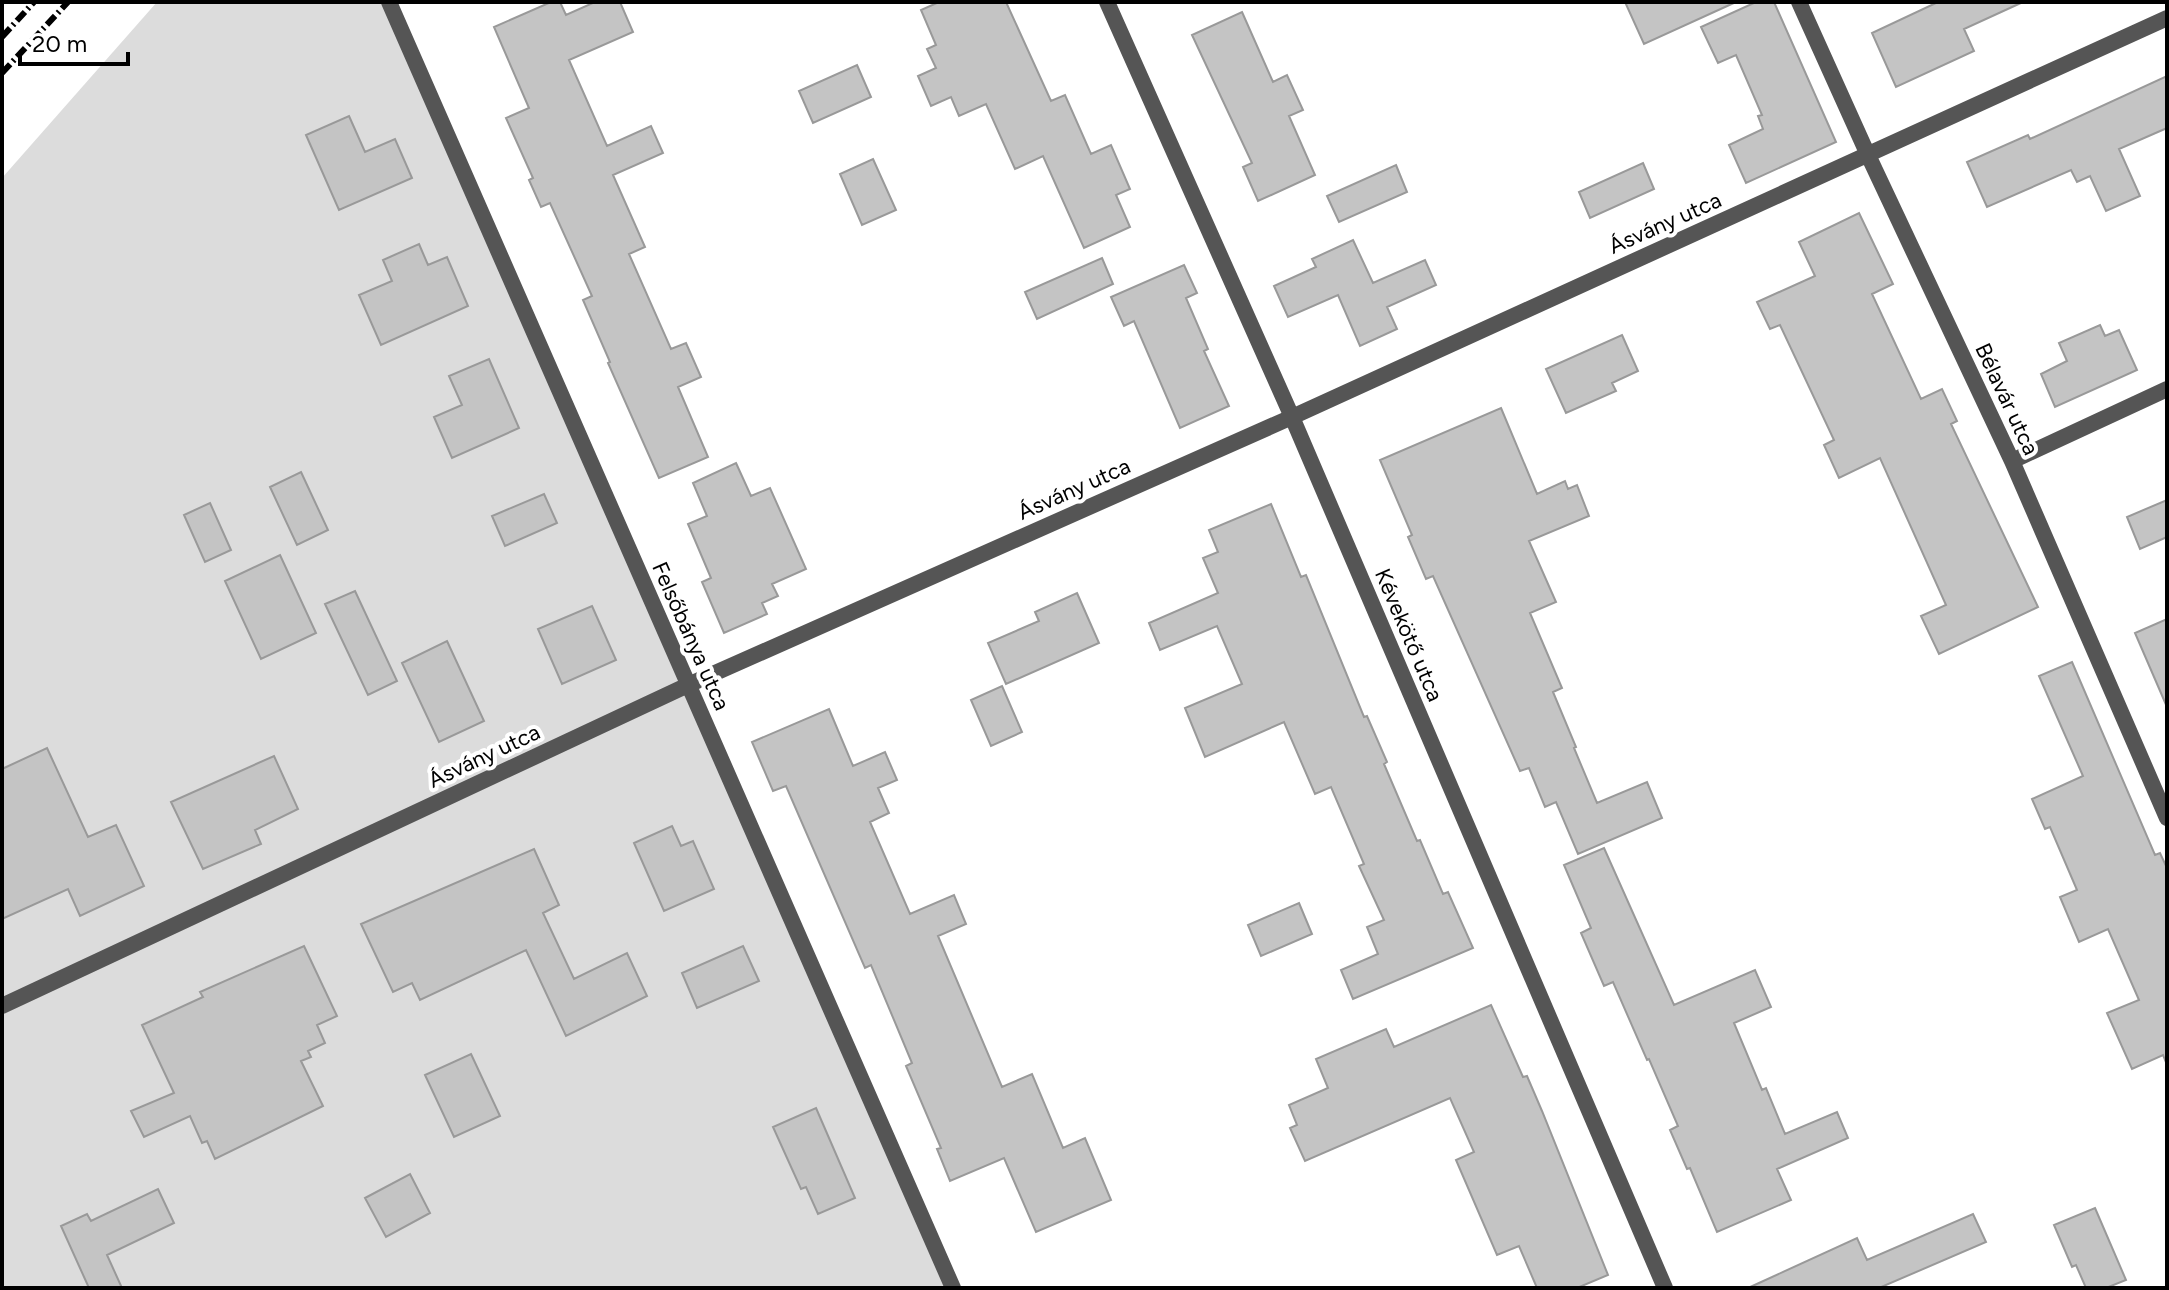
<svg xmlns="http://www.w3.org/2000/svg" width="2169" height="1290" viewBox="0 0 2169 1290" font-family="Figtree,sans-serif">
  <style>
    .green { fill: #dcdcdc }
    .building { fill: #c4c4c4; stroke: #999; stroke-width: 2 }
    .lines { fill: none; stroke-linecap: round; stroke-linejoin: round }
    .minor { stroke: #555; stroke-width: 16 }
    .rail { stroke: #000; stroke-width: 6; stroke-dasharray: 12 4 2 4; stroke-linecap: butt }
    .labels { text-anchor: middle; dominant-baseline: central; stroke-width: 8; stroke-linejoin: round; paint-order: stroke }
    .street-label { font-size: 22px; fill: #000; stroke: #fff }
  </style>
  <rect width="100%" height="100%" fill="#fff"/>
  <path class="green" d="M157 2H389L953 1288H2V178Z"/>
  <path class="building" d="M551 2H560L566 15 595 2H620L633 32 569 60 607 146 651 126 663 153 613 175 645 247 629 254 671 349 686 343 701 377 678 387 708 457 659 478 608 363 610 362 583 300 592 296 550 203 541 207 529 180 533 178 506 118 529 108 494 27Z
    M939 2H1006L1051 101 1065 95 1091 154 1111 145 1130 189 1116 195 1130 227 1084 248 1043 156 1015 169 986 104 959 116 951 97 931 106 918 76 936 68 927 49 936 45 921 10Z
    M1625 2H1736L1644 44Z
    M1756 2H1774L1836 142 1746 183 1729 145 1763 129 1758 116 1762 115 1736 55 1718 63 1701 27Z
    M1938 2H2023L1964 29 1974 51 1896 87 1872 33Z
    M1242 12 1273 82 1287 75 1303 110 1289 116 1315 175 1258 201 1243 167 1252 163 1192 35Z
    M857 65 871 97 813 123 799 91Z
    M2167 76V128L2119 149 2140 196 2106 211 2090 176 2077 182 2071 170 1987 207 1967 162 2028 135 2030 139Z
    M349 116 365 152 395 139 412 178 339 210 306 135Z
    M873 159 896 210 862 225 840 174Z
    M1643 163 1654 189 1590 218 1579 192Z
    M1396 165 1407 192 1339 222 1327 196Z
    M1859 213 1893 284 1872 294 1921 399 1942 389 1957 421 1951 424 2038 607 1939 654 1921 616 1946 605 1880 458 1839 478 1824 445 1834 440 1780 325 1770 329 1757 302 1815 276 1799 242Z
    M1353 240 1373 283 1425 260 1436 285 1387 307 1397 329 1360 346 1338 295 1288 317 1274 286 1316 267 1312 259Z
    M419 244 428 265 447 257 468 306 381 345 359 295 392 281 383 260Z
    M1102 258 1113 284 1037 319 1025 292Z
    M1184 265 1197 293 1186 298 1208 349 1204 351 1229 406 1180 428 1134 321 1124 326 1111 297Z
    M2100 325 2105 336 2119 330 2137 370 2055 407 2041 374 2067 361 2059 343Z
    M1622 335 1638 371 1612 383 1616 391 1566 413 1546 369Z
    M489 359 519 428 452 458 434 417 462 405 449 376Z
    M1501 408 1537 494 1565 481 1568 489 1577 485 1589 516 1529 541 1556 602 1530 613 1562 688 1553 692 1576 747 1574 748 1597 803 1647 782 1662 818 1578 854 1556 802 1545 807 1529 768 1520 771 1433 576 1426 579 1408 537 1412 535 1380 460Z
    M736 463 751 496 770 488 806 569 772 584 778 596 762 603 767 614 724 633 702 582 711 578 688 524 707 516 693 483Z
    M301 472 328 530 297 545 270 487Z
    M544 494 557 523 505 546 492 516Z
    M2167 500V537L2140 549 2127 517Z
    M210 503 231 550 205 562 184 515Z
    M1271 504 1301 577 1306 575 1364 717 1367 716 1387 762 1384 764 1417 841 1420 840 1443 894 1448 892 1473 948 1353 999 1341 970 1378 954 1367 927 1384 920 1359 866 1364 864 1331 787 1315 794 1284 722 1205 757 1185 708 1242 684 1217 626 1160 650 1149 623 1218 593 1203 558 1218 552 1209 530Z
    M280 555 316 633 261 659 225 581Z
    M355 591 397 681 368 695 325 604Z
    M1077 593 1099 643 1006 684 988 643 1039 621 1035 612Z
    M592 606 616 660 562 684 538 629Z
    M2167 619V707L2135 633Z
    M447 641 484 721 439 742 402 663Z
    M2072 662 2155 855 2160 853 2167 868V1065L2163 1055 2132 1069 2107 1013 2139 1000 2108 929 2079 942 2060 897 2077 890 2050 827 2045 829 2032 799 2083 776 2039 676Z
    M1002 686 1022 732 991 746 971 700Z
    M829 709 853 766 885 752 897 780 878 788 889 813 870 822 910 914 954 895 966 924 938 936 1002 1087 1032 1074 1063 1148 1085 1138 1111 1200 1036 1232 1004 1158 950 1181 937 1149 941 1148 906 1066 912 1063 871 965 865 968 786 786 773 791 752 742Z
    M47 748 88 837 116 825 144 886 80 916 68 889 2 919V769Z
    M274 756 298 809 255 830 261 844 203 869 171 802Z
    M672 826 681 846 693 841 714 889 664 911 634 843Z
    M1604 848 1674 1005 1755 970 1771 1007 1734 1023 1762 1090 1766 1088 1785 1134 1837 1112 1848 1138 1777 1169 1791 1200 1717 1232 1690 1168 1687 1169 1670 1130 1678 1126 1649 1059 1647 1060 1613 982 1604 986 1581 933 1591 928 1564 865Z
    M534 849 559 905 543 913 574 979 627 953 647 996 566 1036 526 950 420 1000 412 983 393 992 361 924Z
    M1299 903 1312 934 1261 956 1248 925Z
    M304 946 337 1016 317 1025 325 1043 308 1051 311 1057 301 1061 323 1106 215 1159 207 1141 202 1143 190 1116 144 1137 131 1111 174 1093 142 1025 203 997 200 992Z
    M743 946 759 981 697 1008 682 973Z
    M1491 1005 1523 1077 1527 1076 1542 1111 1608 1275 1577 1288H1537L1519 1246 1497 1255 1456 1160 1474 1152 1450 1098 1305 1161 1290 1128 1297 1125 1289 1105 1328 1088 1316 1059 1386 1029 1394 1047Z
    M471 1054 500 1116 454 1137 425 1075Z
    M816 1108 855 1198 818 1214 806 1187 801 1189 773 1127Z
    M410 1174 430 1213 386 1237 365 1198Z
    M158 1189 174 1223 107 1255 122 1288H89L61 1226 87 1214 91 1221Z
    M2095 1208 2126 1280 2106 1288H2086L2076 1265 2072 1267 2054 1225Z
    M1973 1214 1986 1242 1879 1288H1748L1857 1238 1867 1260Z"/>
  <g class="lines">
    <path class="minor" d="M389 2 953 1288
      M1107 2 1292 417 1665 1288
      M1799 2 1868 155 2012 461 2167 818
      M2012 461 2167 389
      M2 1006 688 685 1292 417 2167 18"/>
    <path class="rail" d="M2 37 34 2
      M2 73 68 2"/>
  </g>
  <g class="labels">
    <g class="street-label">
      <text transform="translate(1665 223) rotate(-24)">Ásvány utca</text>
      <text transform="translate(2007 399) rotate(65)">Bélavár utca</text>
      <text transform="translate(1074 489) rotate(-24)">Ásvány utca</text>
      <text transform="translate(1409 635) rotate(67)">Kévekötő utca</text>
      <text transform="translate(691 636) rotate(66)">Felsőbánya utca</text>
      <text transform="translate(484 756) rotate(-25)">Ásvány utca</text>
    </g>
  </g>
  <rect width="2169" height="1290" fill="none" stroke="#000000" stroke-width="8"/>
  <path d="M20 52v12h108v-12" fill="none" stroke="#000000" stroke-width="4"/>
  <text x="32" y="52" font-size="24" fill="#000000" stroke="#ffffff" stroke-width="6" paint-order="stroke">20 m</text>
</svg>
